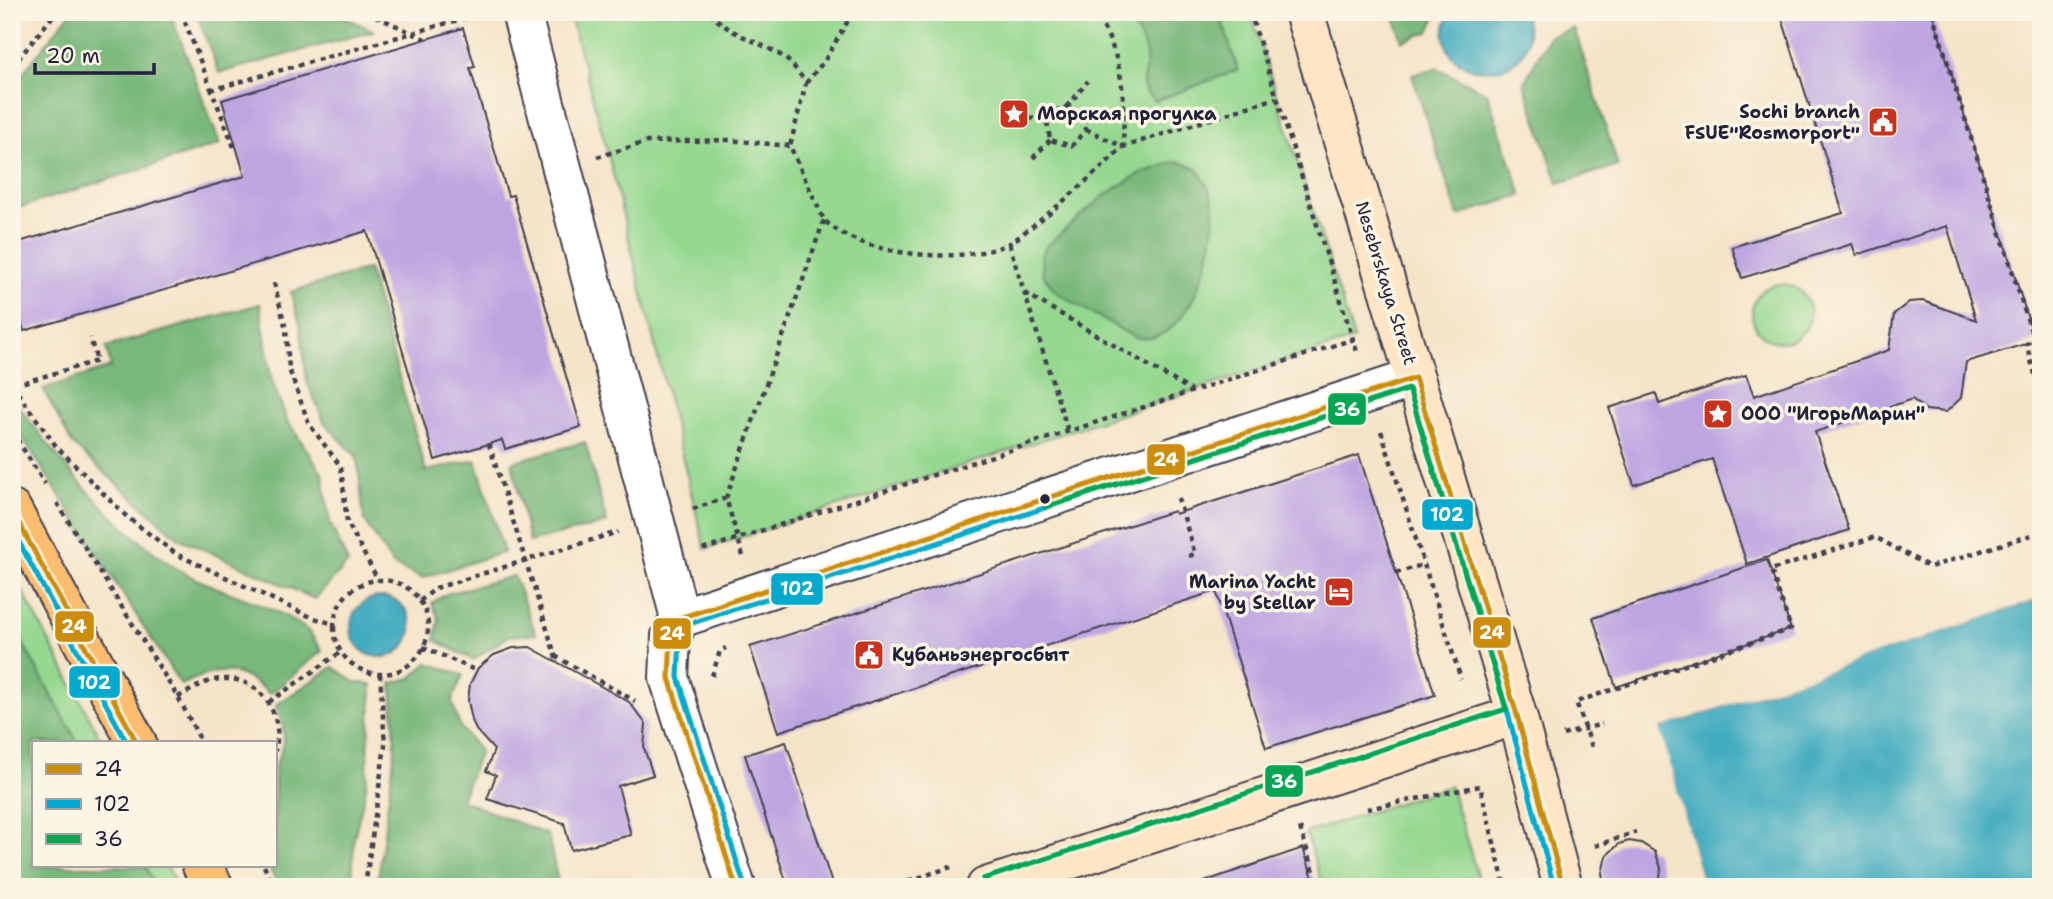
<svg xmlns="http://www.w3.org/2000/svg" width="2053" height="899" viewBox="0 0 2053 899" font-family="'Shantell Sans',sans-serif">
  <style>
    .green { fill: #95d890; stroke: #5c7d66; stroke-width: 2 }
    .forest { fill: #78b87a; stroke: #4d6d5a; stroke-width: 2 }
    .water { fill: #40abbf; stroke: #31667d; stroke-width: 2 }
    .pier { fill: #f5e4c8 }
    .building { fill: #bda5e1 }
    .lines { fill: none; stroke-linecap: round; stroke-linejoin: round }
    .minor-casing { stroke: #423f50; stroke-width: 42 }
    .secondary-casing { stroke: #423f50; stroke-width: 42 }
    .primary-casing { stroke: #423f50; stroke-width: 42 }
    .path { stroke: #423f50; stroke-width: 4.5; stroke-dasharray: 5 5; stroke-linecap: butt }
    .minor { stroke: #fff; stroke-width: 38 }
    .secondary { stroke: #fee5c5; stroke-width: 38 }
    .primary { stroke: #fdbd6f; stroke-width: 38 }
    .bus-1-casing { stroke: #fcf5e5; stroke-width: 10 }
    .bus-2-casing { stroke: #fcf5e5; stroke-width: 10 }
    .bus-3-casing { stroke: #fcf5e5; stroke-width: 10 }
    .bus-1 { stroke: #cc8c0c; stroke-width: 5 }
    .bus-2 { stroke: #00a9ce; stroke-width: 5 }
    .bus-3 { stroke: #00a651; stroke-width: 5 }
    .bus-dot { fill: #22223b; stroke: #fcf5e5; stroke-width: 2.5 }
    .labels { text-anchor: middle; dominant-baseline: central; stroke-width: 7; stroke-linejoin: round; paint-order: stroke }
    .poi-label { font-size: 18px; font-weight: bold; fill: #22223b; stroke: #fcf5e5; text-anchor: start }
    .street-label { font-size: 18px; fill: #22223b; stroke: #fcf5e5 }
    .line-badge { stroke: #fcf5e5; stroke-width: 2.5 }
    .badge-label { font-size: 19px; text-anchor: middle; font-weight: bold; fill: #fff }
  </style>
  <rect width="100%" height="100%" fill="#fcf5e5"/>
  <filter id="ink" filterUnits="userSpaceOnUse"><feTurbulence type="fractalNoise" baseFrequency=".0143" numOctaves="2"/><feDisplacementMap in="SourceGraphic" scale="14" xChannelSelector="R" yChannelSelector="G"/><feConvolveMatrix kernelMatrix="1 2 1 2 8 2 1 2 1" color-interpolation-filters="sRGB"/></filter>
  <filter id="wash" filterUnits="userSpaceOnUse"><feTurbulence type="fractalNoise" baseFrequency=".00686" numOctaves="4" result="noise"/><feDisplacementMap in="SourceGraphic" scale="28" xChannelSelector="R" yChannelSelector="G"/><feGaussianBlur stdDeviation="1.57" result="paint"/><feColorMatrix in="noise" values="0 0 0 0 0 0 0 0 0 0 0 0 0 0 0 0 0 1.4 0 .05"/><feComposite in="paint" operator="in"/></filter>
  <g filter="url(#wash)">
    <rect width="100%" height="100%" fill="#f5e4c8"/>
    <path class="green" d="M569 12H1250L1354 339 705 549 608 154Z
      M1752 313a29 29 0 1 1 58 0a29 29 0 1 1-58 0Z
      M12 571 103 743H33V866H167L178 887H12Z
      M1450 786 1481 887H1323L1306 833Z"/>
    <path class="forest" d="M71 12H170L220 144 12 210V87Z
      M196 12H334L374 31 219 73Z
      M1123 12H1219L1238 70 1155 101C1132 82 1149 77 1146 56 1145 43 1132 22 1123 12Z
      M1393 12H1438L1429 32 1402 41Z
      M1574 28 1618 166 1558 183 1524 83 1549 36Z
      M1437 68 1487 93 1522 195 1458 216 1412 75Z
      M1177 161 1198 169C1205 181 1213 195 1214 209 1216 250 1189 351 1134 337L1057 293 1043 275 1041 257 1047 245 1105 195 1139 174Z
      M368 269 426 471 476 460 504 552 422 578 393 565 364 520 357 457 324 422 307 382 300 324 291 292Z
      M260 304 271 378 287 420 323 474 330 523 348 563 315 599 180 539 73 445 43 389 111 367 106 347Z
      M12 397C58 459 107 520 170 564 208 591 267 600 306 629 312 634 317 644 322 651L270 694C235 665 221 666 181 685L12 421Z
      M585 442 607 523 529 542 512 462Z
      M514 576 536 634 509 636 473 660 435 640 439 619 432 603 446 594Z
      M12 624 78 743H33V866H145L156 887H12Z
      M428 663 463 675 452 701 460 727 480 751 461 800 548 835 559 887H377L395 749 392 683 411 678Z
      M333 667 355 682 372 685 366 788 354 838 352 887H279L268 866H275V766C287 742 286 729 276 705Z"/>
    <path class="water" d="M1450 12H1523C1556 92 1416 88 1450 12Z
      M351 627a30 30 0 1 1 60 0a30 30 0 1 1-60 0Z
      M2041 598V887H1704L1659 728Z"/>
    <path class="pier" d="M2041 595V598L1660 728 1704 887H1700L1657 726Z"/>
    <g id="blocks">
      <path class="building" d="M1780 12H1932L2035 341 1966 362 1961 398 1946 412 1926 410 1912 399 1815 432 1849 530 1747 564 1712 459 1634 485 1609 408 1656 393 1659 404 1746 375 1754 396 1889 350 1894 314 1909 302 1923 301 1976 320 1947 226 1856 255 1852 244 1742 278 1732 247 1843 213Z
        M463 28 475 67 470 68 508 196 513 195 581 427 505 449 502 440 435 460 367 231 24 331 12 289V244L245 176 222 100Z
        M1359 455 1435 695 1266 748 1216 591 778 732 750 647 1174 511 1175 514Z
        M1767 560 1791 629 1616 687 1593 618Z
        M530 647 629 702 646 724 644 748 653 775 618 786 631 835 571 850 564 823 487 799 496 775 486 771 494 750 476 730 472 720 468 701 470 684 478 668 494 655 513 648Z
        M786 742 833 887H788L745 755Z
        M1629 841 1641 843 1655 852 1661 868 1659 887H1605L1602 873 1606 856 1619 844Z
        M1303 848 1316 887H1207L1206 881Z"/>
    </g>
  </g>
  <g filter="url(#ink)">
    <use href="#blocks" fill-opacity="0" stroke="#423f50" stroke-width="2"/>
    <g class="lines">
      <g class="minor-casing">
        <path id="minor" d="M521 12 680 618 671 636 669 678 736 887
          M680 618 1415 378"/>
      </g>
      <g class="secondary-casing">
        <path id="secondary" d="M1304 12 1517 715 1563 887
          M986 887 1517 715"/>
      </g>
      <g class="primary-casing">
        <path id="primary" d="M12 510 137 743
          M202 866 214 887"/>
      </g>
      <path class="path" d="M181 12 234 147
        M367 12 425 39
        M710 12C726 33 753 39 775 52 789 59 797 70 806 83L790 146 824 220C861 257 962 265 1008 244 1016 240 1023 233 1030 228 1063 203 1093 175 1123 147 1125 92 1124 60 1095 12
        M1250 12 1358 355
        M1932 12 2034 341 2026 344 2041 394
        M2033 12 2041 38
        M12 67 56 12
        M806 83 825 60 853 12
        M211 90 483 13
        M1067 107 1083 115 1086 129 1072 146 1050 140 1047 121 1053 111Z
        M1067 107 1088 81
        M1029 118 1047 121
        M1086 129 1123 147 1276 98
        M597 157 647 142 728 140 790 146
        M1033 158 1050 140
        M1009 244 1068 431
        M274 283 286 329 289 369 309 424 341 467 347 522 378 580
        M1025 293 1192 391
        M12 385 56 446 127 517 176 554 311 617 334 624
        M14 385 97 361 90 338
        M12 431 45 484
        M1381 431 1461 679
        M489 444 557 661
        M1178 498 1195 554 1189 556
        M57 503 178 697 202 743
        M693 509 726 498
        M704 547 705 549 1354 339
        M743 556 726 498 824 220
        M1396 573 1425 564
        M334 627a47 47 0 1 1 94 0a47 47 0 1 1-94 0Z
        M420 601 436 588 618 532
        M423 647 477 671
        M555 656 635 701
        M712 676 720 651 726 648
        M178 697C192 690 207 679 223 679 262 677 285 717 275 751
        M269 702 341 652
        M1563 735 1602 724
        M1592 747 1576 702 1791 629 1771 570 1875 537 1930 567 2041 532
        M1367 809 1480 786 1505 887
        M1300 828 1319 887
        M1595 846 1636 832
        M264 866 274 887
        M365 887 385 745 380 674
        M890 887 951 867"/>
      <use href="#minor" class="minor"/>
      <use href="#secondary" class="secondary"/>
      <use href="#primary" class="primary"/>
      <g class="bus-1-casing">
        <path id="bus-1" d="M12 510 137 743
          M736 887 669 678 671 636 680 618 1415 378 1517 715 1563 887"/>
      </g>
      <g class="bus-2-casing">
        <path id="bus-2" d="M12 529 127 743
          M744 884 678 677 680 638 686 625 1409 389 1509 717 1554 887"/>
      </g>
      <g class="bus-3-casing">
        <path id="bus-3" d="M983 879 1506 709 1409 389 1046 507"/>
      </g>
      <use href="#bus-1" class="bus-1"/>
      <use href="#bus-2" class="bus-2"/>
      <use href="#bus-3" class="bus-3"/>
    </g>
  </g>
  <defs>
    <g id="sight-square" transform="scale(1.575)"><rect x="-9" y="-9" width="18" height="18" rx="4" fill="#c8321e" stroke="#fcf5e5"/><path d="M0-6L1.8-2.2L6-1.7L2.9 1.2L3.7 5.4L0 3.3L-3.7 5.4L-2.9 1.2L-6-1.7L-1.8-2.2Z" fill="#fff"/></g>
    <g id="civic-square" transform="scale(1.575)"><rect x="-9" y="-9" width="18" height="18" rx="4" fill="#c8321e" stroke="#fcf5e5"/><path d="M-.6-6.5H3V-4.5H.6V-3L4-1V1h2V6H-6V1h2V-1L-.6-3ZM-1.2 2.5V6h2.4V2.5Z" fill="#fff"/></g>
    <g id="hotel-square" transform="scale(1.575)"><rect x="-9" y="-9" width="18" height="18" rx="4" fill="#c8321e" stroke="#fcf5e5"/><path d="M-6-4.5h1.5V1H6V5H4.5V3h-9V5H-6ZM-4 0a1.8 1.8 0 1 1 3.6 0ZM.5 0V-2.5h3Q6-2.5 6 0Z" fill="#fff"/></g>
  </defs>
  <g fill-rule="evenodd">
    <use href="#sight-square" x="1014" y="114"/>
    <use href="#civic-square" x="1883" y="122"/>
    <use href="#sight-square" x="1718" y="414"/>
    <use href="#hotel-square" x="1339" y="592"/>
    <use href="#civic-square" x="869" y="655"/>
  </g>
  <circle class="bus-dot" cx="1045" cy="499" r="6"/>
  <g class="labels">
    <g class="poi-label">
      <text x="1860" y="112" text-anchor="end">Sochi branch<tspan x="1860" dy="21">FSUE"Rosmorport"</tspan></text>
      <text x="1037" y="114">Морская прогулка</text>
      <text x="1741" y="414">ООО "ИгорьМарин"</text>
      <text x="1316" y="582" text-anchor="end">Marina Yacht<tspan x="1316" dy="21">by Stellar</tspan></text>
      <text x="892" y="655">Кубаньэнергосбыт</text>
    </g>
    <g class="street-label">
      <text transform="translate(1386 283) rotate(73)">Nesebrskaya Street</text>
    </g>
  </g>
  <g class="line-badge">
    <rect x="1327" y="392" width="40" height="34" rx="7" fill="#00a651"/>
    <rect x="1146" y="443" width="40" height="33" rx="7" fill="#cc8c0c"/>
    <rect x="1421" y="498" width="53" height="33" rx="7" fill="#00a9ce"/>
    <rect x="770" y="572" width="54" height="34" rx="7" fill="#00a9ce"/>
    <rect x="54" y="610" width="41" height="33" rx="7" fill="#cc8c0c"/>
    <rect x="1472" y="616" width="40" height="33" rx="7" fill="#cc8c0c"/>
    <rect x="652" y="617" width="40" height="33" rx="7" fill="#cc8c0c"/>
    <rect x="68" y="665" width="53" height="34" rx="7" fill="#00a9ce"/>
    <rect x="1264" y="764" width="40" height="34" rx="7" fill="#00a651"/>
  </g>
  <g class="badge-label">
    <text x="1347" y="416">36</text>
    <text x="1166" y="466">24</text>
    <text x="1447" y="521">102</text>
    <text x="797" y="595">102</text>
    <text x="74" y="633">24</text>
    <text x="1492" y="639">24</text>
    <text x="672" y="640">24</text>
    <text x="94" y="689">102</text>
    <text x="1284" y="788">36</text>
  </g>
  <rect width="2053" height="899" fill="none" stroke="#fcf5e5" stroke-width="42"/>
  <rect x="32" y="741" width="245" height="126" fill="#fcf5e5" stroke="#a5a1a1" stroke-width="2"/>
  <rect x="46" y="764" width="35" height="10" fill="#cc8c0c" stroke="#a5a1a1" stroke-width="2"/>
  <text x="94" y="776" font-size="21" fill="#22223b">24</text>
  <rect x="46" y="799" width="35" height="10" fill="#00a9ce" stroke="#a5a1a1" stroke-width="2"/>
  <text x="94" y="811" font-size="21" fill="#22223b">102</text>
  <rect x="46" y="834" width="35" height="10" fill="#00a651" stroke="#a5a1a1" stroke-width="2"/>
  <text x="94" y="846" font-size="21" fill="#22223b">36</text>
  <path d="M35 63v10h119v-10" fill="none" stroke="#22223b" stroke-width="3.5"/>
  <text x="46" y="63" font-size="21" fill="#22223b" stroke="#fcf5e5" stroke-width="5" paint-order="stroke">20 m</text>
</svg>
